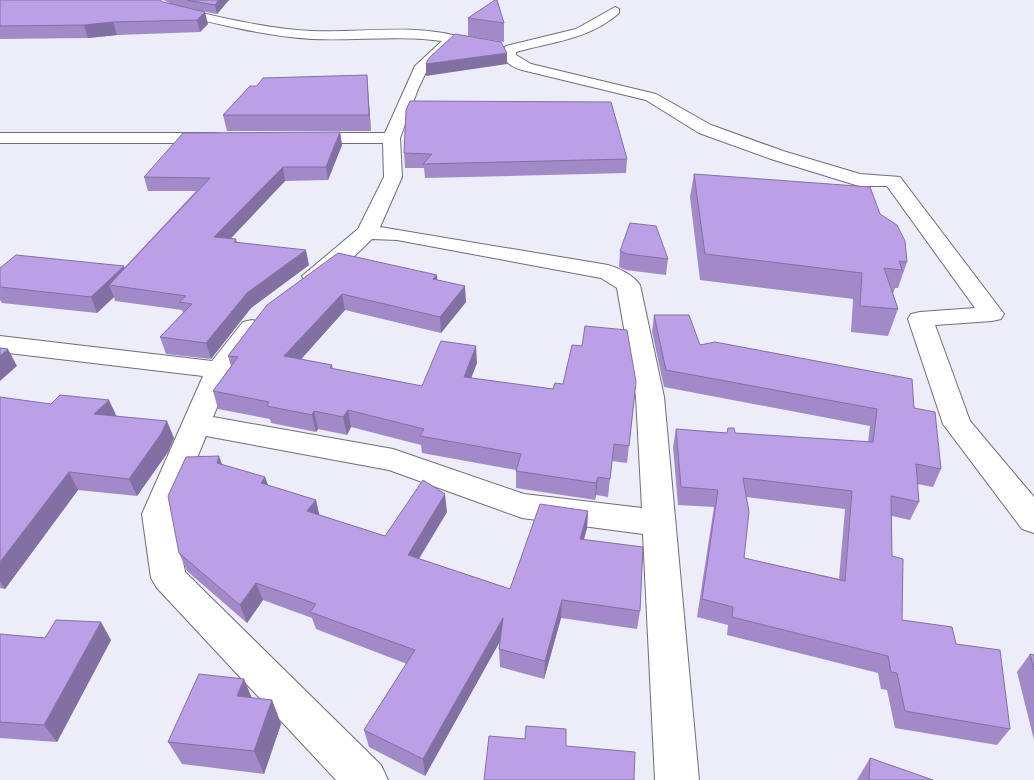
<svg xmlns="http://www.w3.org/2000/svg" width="1034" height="780" viewBox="0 0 1034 780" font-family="Quicksand,sans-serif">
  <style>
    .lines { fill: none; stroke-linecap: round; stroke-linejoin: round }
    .minor-casing { stroke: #6e6e78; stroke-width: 2 }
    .minor { fill: #fff; fill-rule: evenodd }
    .wall { fill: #a18ac7; fill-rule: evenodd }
    .shaded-wall { fill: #8370a2 }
    .building { fill: #bba0e7; stroke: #8370a2; fill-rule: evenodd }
  </style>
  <rect width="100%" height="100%" fill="#ecedf8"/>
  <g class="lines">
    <g class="minor-casing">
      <path id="minor" d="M170 6C217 16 265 29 312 31 361 33 409 24 457 36L458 39 457 42 428 68 418 89 400 138 402 177 380 227 608 265C619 268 633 275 640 285L664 397 699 780H655L643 534 522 518 389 470 206 436 174 514 185 572 381 765 388 780H336L157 588 151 578 142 514 203 376 0 352V336L212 361 243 322 252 320 261 322 264 327 232 371 213 417 393 449 524 494 642 508 636 397 617 288 601 278 397 240 372 239C358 253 326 286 305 281L302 276 358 229 384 177 383 143H303L297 142 294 138 297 134 303 133H385L415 66 442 41C398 35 356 41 312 39 263 36 213 23 166 11L164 9Z
        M615 7 619 9V13C590 39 552 42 516 52V55L531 64 656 94 711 125 783 151 860 174 900 177 1004 314 1001 319 992 321 935 325 970 421 1034 497V533L1022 529 943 424 908 319 911 314 920 312 975 308 887 186H859L771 159 699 133 646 100 522 70C512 67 505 63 501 52L506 46 576 29Z
        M0 133H215L221 134 224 138 221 142 215 143H0Z"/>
    </g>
    <use href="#minor" class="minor"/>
  </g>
  <path class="wall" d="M0 0 163 2 171 4 164 0H229L217 14 201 11 208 24 200 32 117 35 88 38 0 39Z
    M468 18 504 23V42L468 36Z
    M367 75 371 131H227L223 115 257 86Z
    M340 132 342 145 328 180 285 181 230 239H236L237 242 309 265 251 308 211 359 166 354 160 337 183 313 182 310 115 301 114 297 97 313 2 303 0 300V287L124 268 196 191H148L144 177Z
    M404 153 627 159 626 173 425 178 424 168H405Z
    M694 174 880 214 907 262 898 288H895L893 294 898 309 888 336 851 332 853 299 700 280 690 197Z
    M620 251 668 259 666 275 626 270 619 267Z
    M438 280 466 302 441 333 345 310 301 359 332 365 333 369 422 386 477 363 471 378 553 389 563 384 636 382 627 463 612 461 608 497 596 495 595 500 516 488V470L422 453 421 445 351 427 347 435 318 429 316 432 271 423 270 419 218 409 213 391 231 366 228 356 267 305Z
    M654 315 700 345 914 408 941 469 933 487 917 484 919 502 910 520 892 516V556L902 620 956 644 1010 729 997 745 895 728 887 690 881 689 878 673 727 635 728 625 697 617 714 507 678 505 673 447 676 429 727 433 728 428 735 433 868 442 870 426 664 387 652 332ZM746 497 845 509 839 579 744 558Z
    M0 397 116 416 174 438 168 452 137 496 78 490 5 589 0 588Z
    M222 465 265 477 268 485 316 500 319 515 385 536 447 512 419 559 510 589 588 511 587 528 584 539 640 611 637 629 561 618 544 679 500 667 499 649 500 641 425 776 369 747 364 730 407 664 316 629 312 618 263 600 247 623 187 571 179 553Z
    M0 634 45 638 111 640 57 742 0 738Z
    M1030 654 1034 655V740L1017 672Z
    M244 679 251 698 272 700 281 724 264 774 182 764 168 742Z
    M870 758 933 780H857Z"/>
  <path class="shaded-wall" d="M219 0H229L217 14 215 5Z
    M205 12 208 24 200 32 197 20Z
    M113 22 117 35 88 38 84 25Z
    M507 53V64L426 76V64Z
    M367 75 368 90 371 131 369 115Z
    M340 132 342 145 328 180 326 167Z
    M283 167 285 181 218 252 214 237Z
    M306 250 309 265 251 308 211 359 206 343 247 293Z
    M124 266 130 282 109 285 114 297 97 313 91 297Z
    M437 275 438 291 433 279Z
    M465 286 466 302 441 333 440 317Z
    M342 294 345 310 288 374 284 356Z
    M476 346 477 363 465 394 464 377Z
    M8 349 17 366 0 381V356Z
    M109 400 117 417 94 414Z
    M348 410 351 427 347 435 343 417Z
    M314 411 318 429 316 432 312 415Z
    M167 421 174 438 168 452 137 496 129 479Z
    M219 456 225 473 217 463Z
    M69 472 78 490 5 589 0 581V562Z
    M265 477 271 494 261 483Z
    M598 477 596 495 595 500 596 483Z
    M445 494 447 512 410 573 408 555Z
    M316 500 320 518 307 511Z
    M588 511 587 528 579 557 580 539Z
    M256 583 263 600 247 623 240 605Z
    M562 600 561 618 544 679 545 661Z
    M503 618V636L425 776 423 759Z
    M101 622 111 640 57 742 44 725Z
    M244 679 254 703 237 696Z
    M272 700 281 724 264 774 254 751Z"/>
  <path class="building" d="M0 0H160L163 2 205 12 197 20 113 22 84 25 0 26Z
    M187 0H219L215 5Z
    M495 0H497L504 23 468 18Z
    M455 34 501 42 507 53 426 64 429 58Z
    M367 75 369 115H223L250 86H257L263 78Z
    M410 101 611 102 627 159 423 164 432 154 404 153 406 110Z
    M340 132 326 167H283L214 237 236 239 234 242 306 250 247 293 206 343 160 337 192 304 179 302 186 296 109 285 210 178 144 177 183 133Z
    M694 174 870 187 880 214 897 225 905 241 907 262 899 261 902 270 884 268 898 309 860 306 862 273 705 254Z
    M630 223 656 226 668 259 627 254 620 251Z
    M338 253 437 275 433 279 465 286 440 317 342 294 284 356 332 365 330 368 422 386 441 341 476 346 464 377 553 389 555 383 563 384 572 345 582 346 585 326 627 330 636 382 629 446 614 444 610 479 598 477 596 483 516 471 521 454 420 436 424 429 348 410 343 417 314 411 312 415 267 406 269 402 213 391 238 357 228 356 267 305Z
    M16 255 124 266 91 297 0 287V268Z
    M654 315H689L700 345 715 342 912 379 914 408 935 412 941 469 916 464 919 502 891 496 892 556 903 559 902 620 952 627 956 644 1000 650 1010 729 905 711 897 673 891 672 888 656 732 617 733 607 702 599 718 490 681 487 676 429 727 433 728 428H734L735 433 873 442 877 409 666 370ZM743 478 852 491 845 581 744 558 749 512Z
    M0 348 8 349 0 356Z
    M60 395 109 400 94 414 167 421 161 434 129 479 69 472 0 562V397L51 404Z
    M219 456 217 463 265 477 261 483 316 500 307 511 385 536 423 480 445 494 408 555 510 589 540 504 588 511 580 539 643 547 640 611 562 600 545 661 499 649 503 618 423 759 364 730 415 650 310 612 316 604 256 583 240 605 179 553 168 496 186 457Z
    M56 620 101 622 44 725 0 722V634L45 638Z
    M1030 654 1034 655V670Z
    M199 674 244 679 237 696 272 700 254 751 168 742Z
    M526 726 566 729V746L635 752 634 780H484L489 736 525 739Z
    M870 758 933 780H869Z"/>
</svg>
